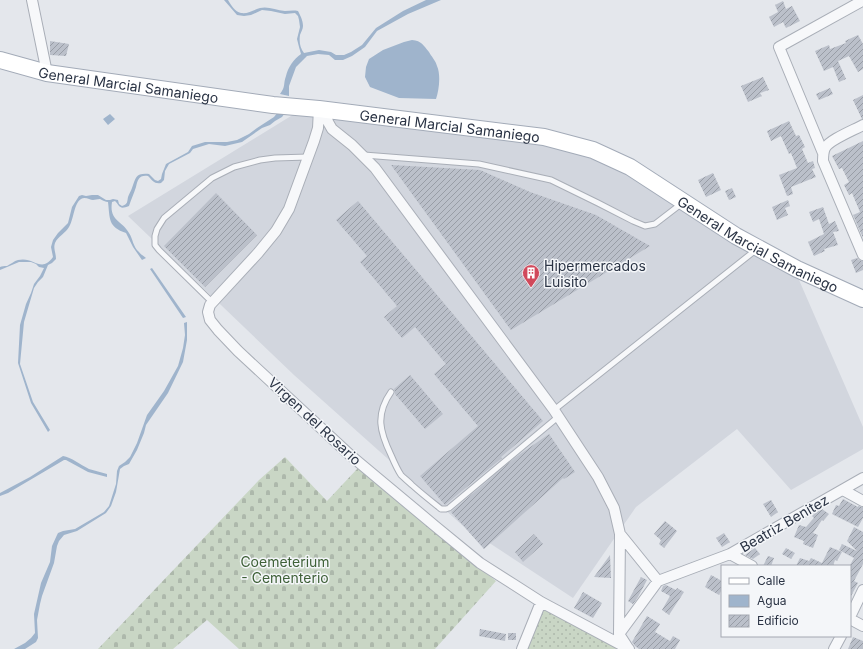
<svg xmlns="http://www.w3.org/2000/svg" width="863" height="649" viewBox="0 0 863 649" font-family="Inter,sans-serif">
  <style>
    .built { fill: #d2d6de }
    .grass { fill: url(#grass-dots) }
    .cemetery { fill: url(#cemetery-stones) }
    .water { fill: #9fb4cc }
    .building { fill: url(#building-hatch) }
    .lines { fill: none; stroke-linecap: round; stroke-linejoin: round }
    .lane-casing { stroke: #a9aeb7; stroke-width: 7 }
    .street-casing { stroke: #a9aeb7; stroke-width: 12 }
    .primary-casing { stroke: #a3abb8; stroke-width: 18 }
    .lane { stroke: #f7f8fa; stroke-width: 5 }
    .street { stroke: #f7f8fa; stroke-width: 10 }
    .primary { stroke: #fff; stroke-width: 16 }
    .labels { text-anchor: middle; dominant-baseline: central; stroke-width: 3; stroke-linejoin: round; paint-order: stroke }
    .street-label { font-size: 14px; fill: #2b3445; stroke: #f4f6f9 }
    .poi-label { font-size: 14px; fill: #2b3445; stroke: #f4f6f9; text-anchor: start }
    .park-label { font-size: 14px; fill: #3f6138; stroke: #f4f6f9 }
  </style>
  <defs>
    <pattern id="grass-dots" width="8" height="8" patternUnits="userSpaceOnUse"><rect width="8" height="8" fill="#c9d6c5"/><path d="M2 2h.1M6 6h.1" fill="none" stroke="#adb8ab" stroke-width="1.8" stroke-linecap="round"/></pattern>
    <pattern id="cemetery-stones" width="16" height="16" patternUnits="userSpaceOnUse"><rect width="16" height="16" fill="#c9d6c5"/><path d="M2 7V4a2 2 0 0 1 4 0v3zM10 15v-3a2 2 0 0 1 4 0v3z" fill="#adb8ab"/></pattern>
    <pattern id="building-hatch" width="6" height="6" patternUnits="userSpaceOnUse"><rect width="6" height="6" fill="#bbc0ca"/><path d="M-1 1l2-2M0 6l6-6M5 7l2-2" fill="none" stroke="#989da6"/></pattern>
  </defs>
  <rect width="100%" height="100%" fill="#e4e7ec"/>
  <path class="built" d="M304 108 549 145 614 166 796 273 863 427V449L791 490 737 429 636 507 573 598 462 525 294 375 128 216Z"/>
  <path class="grass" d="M542 604 623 649H525Z"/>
  <path class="cemetery" d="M285 457 327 501 358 468 496 581 435 649H239L207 620 173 649H98L259 480Z"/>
  <path class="water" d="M224 0H228C231 5 235 12 241 13 248 14 253 10 260 8 268 6 276 10 285 11 289 11 293 10 298 11 300 15 303 20 303 26 303 29 301 32 300 35 299 42 300 48 304 53L319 50 331 52 336 55H344L351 52 362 45 376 28 403 11 426 0H441L408 14 377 31 365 47 352 56 343 60H335L329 55 318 54 307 56 296 67 289 86V96L280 94C286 86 283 84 286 76 288 67 294 59 301 54L299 47 297 39 300 27 299 20 298 16 295 13 285 14 271 11 262 10 251 15 244 16 237 15Z
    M412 40C422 41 423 45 429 52 431 56 436 61 437 66 441 75 439 90 436 99L399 98 370 87 365 77 366 67 369 59 383 50 404 42Z
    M278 112 285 113 282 117 275 121 270 125 262 128 242 142 225 146 209 144 193 149 190 153 169 164 165 171 164 180 161 183C154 184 153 181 148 176 139 175 138 179 136 187 134 193 131 200 129 206 119 210 120 206 115 201L112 202C109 221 122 220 129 233 133 239 133 247 139 252 141 255 144 256 146 258L142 260 133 247 126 233C108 227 110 219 108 202 106 202 102 200 100 199 97 199 95 200 93 200 90 200 85 196 81 199 74 203 74 219 69 227 66 233 58 236 55 243 53 248 56 253 56 259L52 263 48 265 43 277 38 282 34 288 24 322 20 364 33 402 50 430 48 432 31 403 18 363 20 325 26 304 31 293 34 284 40 276 44 268 39 267 36 264 31 262H19L0 270V267C2 266 4 266 7 266 11 264 14 261 18 260 34 256 41 274 53 257L51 247 53 240 58 233 68 223 72 207 79 196 82 195 86 196 92 195H98L106 200H110L113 199 118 200 119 204 122 206C128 204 127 202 128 197 129 194 131 191 132 188 136 177 136 173 149 174L155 180 158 181 161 179 162 174 166 164 188 152 192 146 205 142H227L237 140 249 134 257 128 274 117Z
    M110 114 115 119 108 125 103 119Z
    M152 268 186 317 183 318 150 269Z
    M187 322V340L183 362 168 393 146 425 144 433 137 450 129 464 124 466 120 469 116 492 111 506 106 513 77 531 64 535 59 541 57 546 54 563 42 596 40 604 37 620 38 638 36 642 25 649H14L25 643 31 638 35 633 34 614 41 583 50 562 52 546 57 535 58 533 63 531 75 529 104 512 109 506 116 484 117 471 119 466 125 462 130 457 137 443 147 415 164 391 178 366 183 348 185 335 184 323Z
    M63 456C71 457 81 465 89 469 95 471 101 472 107 474V477L88 472 66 460H64L8 493 0 496V493L30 477Z"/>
  <path class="building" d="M783 1 786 9 792 6 800 21 786 28 783 22 774 27 769 17 778 12 775 5Z
    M858 35 863 44V69L858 72 849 56 838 61 846 79 839 82 833 67 824 71 815 51 829 45 830 49 846 43 845 41Z
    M50 41 69 44 66 56 50 55Z
    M763 77 769 90 760 93 762 96 748 102 741 86Z
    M830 88 833 94 819 100 816 94Z
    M863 95V119H862L853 100Z
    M789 121 796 136 799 135 805 147 802 149 808 163 813 161 815 168 812 169 816 177 791 187 793 194 787 196 779 175 797 168 791 153 789 154 781 136 771 141 767 131Z
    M863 141V238L853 215 860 212 852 193 849 195 844 185 849 182 842 168 839 169 832 156Z
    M391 165 480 170 530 192 596 215 650 246 511 330Z
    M713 173 721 190 706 197 698 180Z
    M732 188 736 197 729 200 725 191Z
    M216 193 257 235 205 287 164 246Z
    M788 200 790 206 785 208 788 215 777 220 772 207Z
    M358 201 543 421 501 457 502 458 445 505 420 476 478 426 434 374 446 364 415 327 402 338 384 317 397 306 360 262 367 256 336 220Z
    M823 207 829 224 835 221 839 231 833 232 838 245 824 249 825 251 814 256 808 242 824 234 819 219 813 222 809 212Z
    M857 258 859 260 863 261V270L856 273 851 260Z
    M410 375 443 414 425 429 395 394V392L394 389Z
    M549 434 575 472 564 479 563 478 484 549 451 512 516 457Z
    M843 499 858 507V506L863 507V518L858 527 832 514 836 505 839 506Z
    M771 500 778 512 771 517 763 504Z
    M822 509 829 514 823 521 822 520 813 533 818 535 813 548 803 544 804 541 794 537 799 525 806 527 814 518 812 516 815 513Z
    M665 521 677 531 664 548 659 544 661 540 654 534Z
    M854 527 863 532V564L854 581 858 583 850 598V565L854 558 839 550 842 544 857 551 847 541Z
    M724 533 730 542 722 547 716 538Z
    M534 534 543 544 523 562 515 552Z
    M830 547 842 552 837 561 835 560 833 566H796L800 558 809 561 811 558 822 563Z
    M755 548 760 554 753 559 745 555Z
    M786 548 795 553 791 559 782 554Z
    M610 555 611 578 594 577Z
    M768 556 774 558 771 566H763Z
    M711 575 722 581V589L719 595 705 587Z
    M641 577 647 580 638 597 633 604 628 601Z
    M666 585 676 590 677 588 684 592 669 615 662 610 670 596 661 591 663 586Z
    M583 592 602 603 593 618 574 608Z
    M647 616 660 624 655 632 670 641 673 636 680 640 675 649H639L635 646 632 642Z
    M480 629 506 634 505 641 479 636Z
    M508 633H516V640H508Z
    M853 637 863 641V649H848Z"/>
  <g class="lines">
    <g class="lane-casing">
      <path id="lane" d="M364 155 479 164 551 180 598 203 633 221 645 226 655 224 681 204
        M213 303 159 250 155 245V236L157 229 164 218 212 178 234 167 260 160 275 158 308 157
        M391 392C375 415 380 432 391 455 394 462 397 469 401 475 404 478 409 482 412 485 422 494 431 501 441 509H446L449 508 558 417
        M554 410 757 249"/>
    </g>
    <g class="street-casing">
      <path id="street" d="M32 0 47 73
        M319 109 318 128 314 141 289 209 276 231 258 253 210 305 208 312 210 320 218 330 238 351 350 455 435 526 480 563 513 584 541 602 629 649
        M325 110 328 122 332 129 352 145 375 168 554 410 598 477 614 508 620 534 619 634 628 648
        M863 125C854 130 829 140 825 148 823 152 823 156 823 161L863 255
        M823 153 779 47 862 1
        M843 490 863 501
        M730 554 752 566
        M658 581 730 554 863 478
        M850 617 863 590
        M850 619 863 626
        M619 634 658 581 620 534
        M522 649 541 602
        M834 649 841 636"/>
    </g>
    <g class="primary-casing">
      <g id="primary">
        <path id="s1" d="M0 60 47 73 273 105 319 109 544 137 593 150 630 167 736 236 797 269 863 299"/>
      </g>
    </g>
    <use href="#lane" class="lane"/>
    <use href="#street" class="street"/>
    <use href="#primary" class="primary"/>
  </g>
  <defs>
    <g id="building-pin" transform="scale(0.9)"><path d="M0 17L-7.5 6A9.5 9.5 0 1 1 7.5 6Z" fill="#d1495b" stroke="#f4f6f9"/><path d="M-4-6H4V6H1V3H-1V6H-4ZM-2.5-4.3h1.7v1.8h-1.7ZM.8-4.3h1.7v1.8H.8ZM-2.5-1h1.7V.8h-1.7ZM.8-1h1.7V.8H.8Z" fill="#fff"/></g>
  </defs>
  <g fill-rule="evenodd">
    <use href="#building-pin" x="531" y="273"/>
  </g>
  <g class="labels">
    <g class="street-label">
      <text stroke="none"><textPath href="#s1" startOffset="131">General Marcial Samaniego</textPath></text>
      <text stroke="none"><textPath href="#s1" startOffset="455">General Marcial Samaniego</textPath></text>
      <text stroke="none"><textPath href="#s1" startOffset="791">General Marcial Samaniego</textPath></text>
      <text transform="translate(315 421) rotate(43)">Virgen del Rosario</text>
      <text transform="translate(784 523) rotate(-30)">Beatriz Benitez</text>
    </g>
    <g class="poi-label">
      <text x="544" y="265">Hipermercados<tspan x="544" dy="16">Luisito</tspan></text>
    </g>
    <g class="park-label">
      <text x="285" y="561">Coemeterium<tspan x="285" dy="16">- Cementerio</tspan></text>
    </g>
  </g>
  <rect x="721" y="565" width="130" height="72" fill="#f4f6f9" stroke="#a4a8b1"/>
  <rect x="729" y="578" width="20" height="6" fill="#ffffff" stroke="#a4a8b1"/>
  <text x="757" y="585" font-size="12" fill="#2b3445">Calle</text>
  <rect x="729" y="595" width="20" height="12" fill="#9fb4cc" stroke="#a4a8b1"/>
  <text x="757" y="605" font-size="12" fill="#2b3445">Agua</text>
  <rect x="729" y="615" width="20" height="12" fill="url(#building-hatch)" stroke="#a4a8b1"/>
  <text x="757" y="625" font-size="12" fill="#2b3445">Edificio</text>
</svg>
